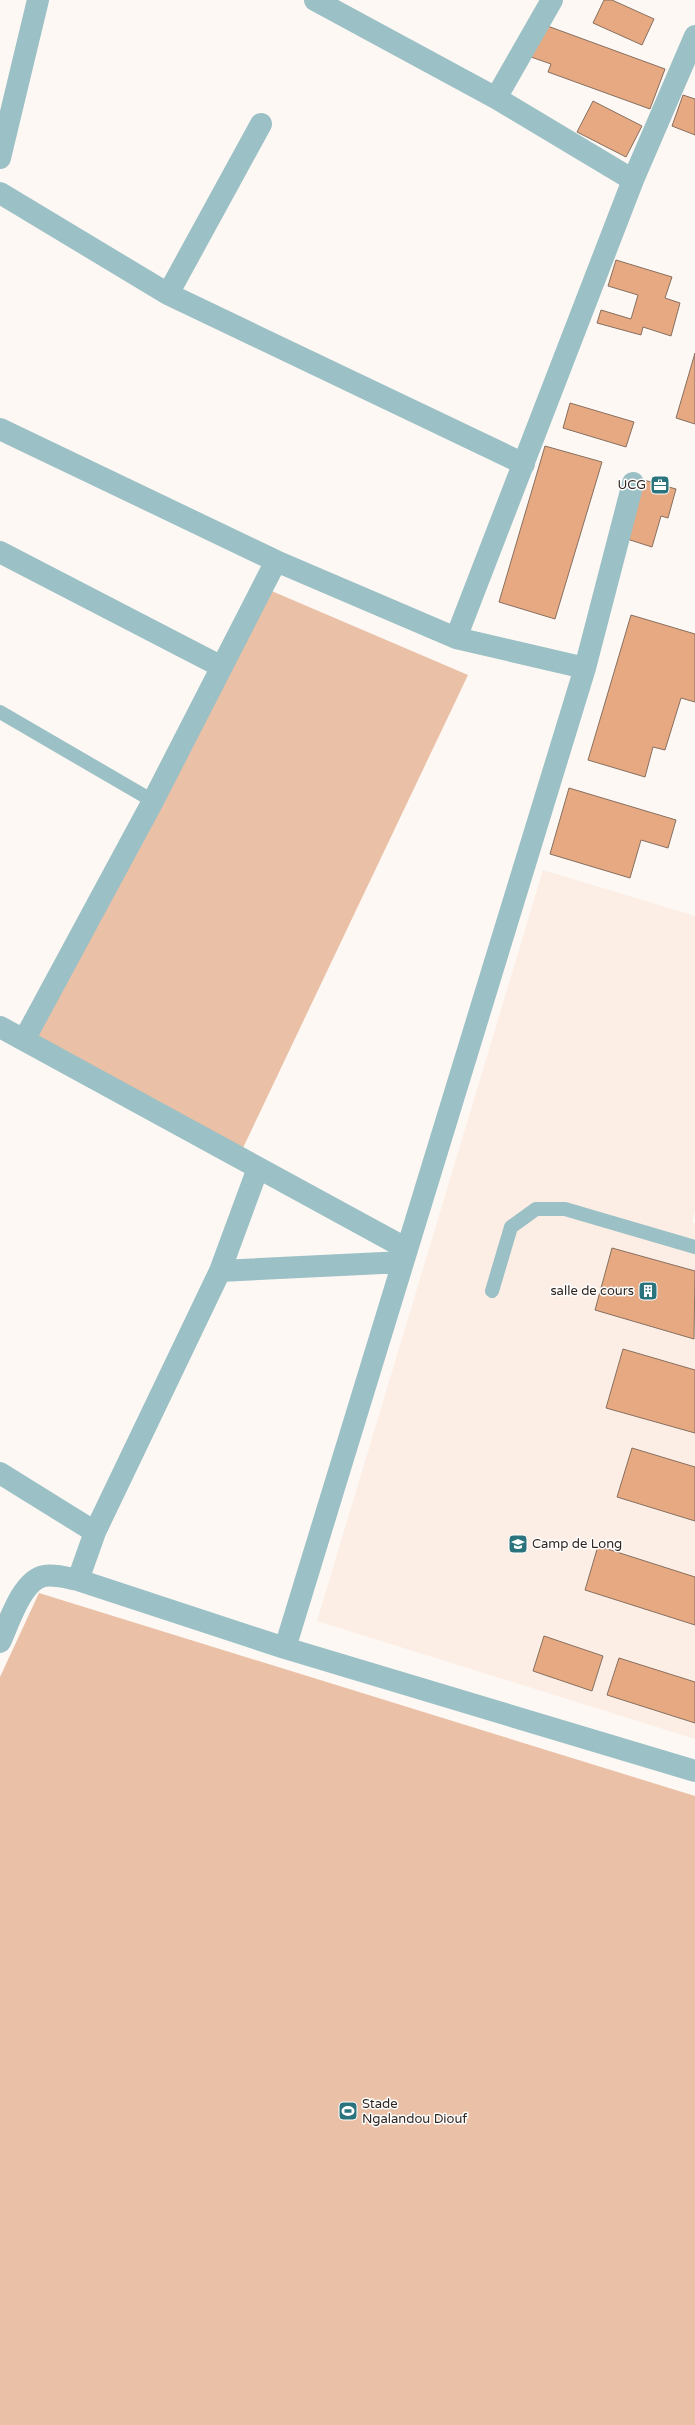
<svg xmlns="http://www.w3.org/2000/svg" width="695" height="2425" viewBox="0 0 695 2425" font-family="'Varela Round',sans-serif">
  <style>
    .built { fill: #fceee5 }
    .green { fill: #eac0a6 }
    .building { fill: #e6a981; stroke: #876f5f }
    .lines { fill: none; stroke-linecap: round; stroke-linejoin: round }
    .service { stroke: #9bc0c5; stroke-width: 14 }
    .minor { stroke: #9bc0c5; stroke-width: 22 }
    .labels { text-anchor: middle; dominant-baseline: central; stroke-width: 3; stroke-linejoin: round; paint-order: stroke }
    .poi-label { font-size: 13px; fill: #312620; stroke: #fff; text-anchor: end }
  </style>
  <rect width="100%" height="100%" fill="#fdf8f4"/>
  <path class="built" d="M543 870 695 916V1211L692 1222 695 1223V1739L317 1621Z"/>
  <path class="green" d="M260 586 468 675 241 1152 26 1037Z
    M39 1593 695 1796V2425H0V1677Z"/>
  <path class="building" d="M604 0H612L654 19 642 45 593 23Z
    M542 24 665 69 650 109 548 72 551 64 531 57Z
    M683 95 695 99V135L672 126Z
    M593 101 642 126 626 157 577 132Z
    M616 260 672 277 665 298 680 303 671 336 643 327 641 335 597 323 601 310 631 319 638 295 608 286Z
    M695 353V424L676 418Z
    M570 403 634 422 626 447 563 428Z
    M545 446 602 462 555 619 499 602Z
    M644 480 676 489 668 518 661 516 652 547 627 539Z
    M631 615 695 634V702L681 698 665 750 653 747 645 777 588 760Z
    M569 788 676 820 668 848 641 840 630 878 550 854Z
    M612 1248 695 1271 694 1339 595 1310Z
    M623 1349 695 1370V1433L606 1408Z
    M632 1448 695 1467V1521L617 1497Z
    M598 1546 695 1577V1625L585 1590Z
    M544 1636 603 1656 592 1691 533 1671Z
    M619 1658 695 1682V1723L607 1695Z"/>
  <g class="lines">
    <path class="service" d="M0 712 153 801
      M492 1291 511 1227 536 1209H565L695 1247"/>
    <path class="minor" d="M315 0 496 98 633 180
      M496 98 552 0
      M0 158 38 0
      M0 193 168 294 524 464
      M168 294 261 124
      M0 429 276 561 456 638 585 668
      M0 552 220 666
      M456 638 633 180 695 36
      M0 1027 407 1249
      M24 1040 153 801 276 561
      M220 1271 403 1262
      M0 1473 95 1532
      M78 1580 95 1532 220 1271 258 1168
      M0 1642C9 1623 22 1580 44 1576 55 1574 68 1578 78 1580L285 1648 695 1771
      M285 1648 585 668 633 483"/>
  </g>
  <defs>
    <g id="office-square" transform="scale(1)"><rect x="-9" y="-9" width="18" height="18" rx="4" fill="#2b737d" stroke="#fff"/><path d="M-6-3h4V-5.5h4V-3h4V5H-6ZM-1-4.5V-3h2v-1.5ZM-6 0V1H6V0Z" fill="#fff"/></g>
    <g id="building-square" transform="scale(1)"><rect x="-9" y="-9" width="18" height="18" rx="4" fill="#2b737d" stroke="#fff"/><path d="M-4-6H4V6H1V3H-1V6H-4ZM-2.5-4.3h1.7v1.8h-1.7ZM.8-4.3h1.7v1.8H.8ZM-2.5-1h1.7V.8h-1.7ZM.8-1h1.7V.8H.8Z" fill="#fff"/></g>
    <g id="school-square" transform="scale(1)"><rect x="-9" y="-9" width="18" height="18" rx="4" fill="#2b737d" stroke="#fff"/><path d="M0-5L7-2L0 1L-7-2ZM-4 1L0 2.5L4 1V4Q0 6-4 4Z" fill="#fff"/></g>
    <g id="stadium-square" transform="scale(1)"><rect x="-9" y="-9" width="18" height="18" rx="4" fill="#2b737d" stroke="#fff"/><path d="M0-5a6.5 5 0 1 0 0 10a6.5 5 0 1 0 0-10ZM-3.5-1.8h7v3.6h-7Z" fill="#fff"/></g>
  </defs>
  <g fill-rule="evenodd">
    <use href="#office-square" x="660" y="485"/>
    <use href="#building-square" x="648" y="1291"/>
    <use href="#school-square" x="518" y="1544"/>
    <use href="#stadium-square" x="348" y="2111"/>
  </g>
  <g class="labels">
    <g class="poi-label">
      <text x="646" y="485">UCG</text>
      <text x="634" y="1291">salle de cours</text>
      <text x="532" y="1544" text-anchor="start">Camp de Long</text>
      <text x="362" y="2104" text-anchor="start">Stade<tspan x="362" dy="15">Ngalandou Diouf</tspan></text>
    </g>
  </g>
</svg>
